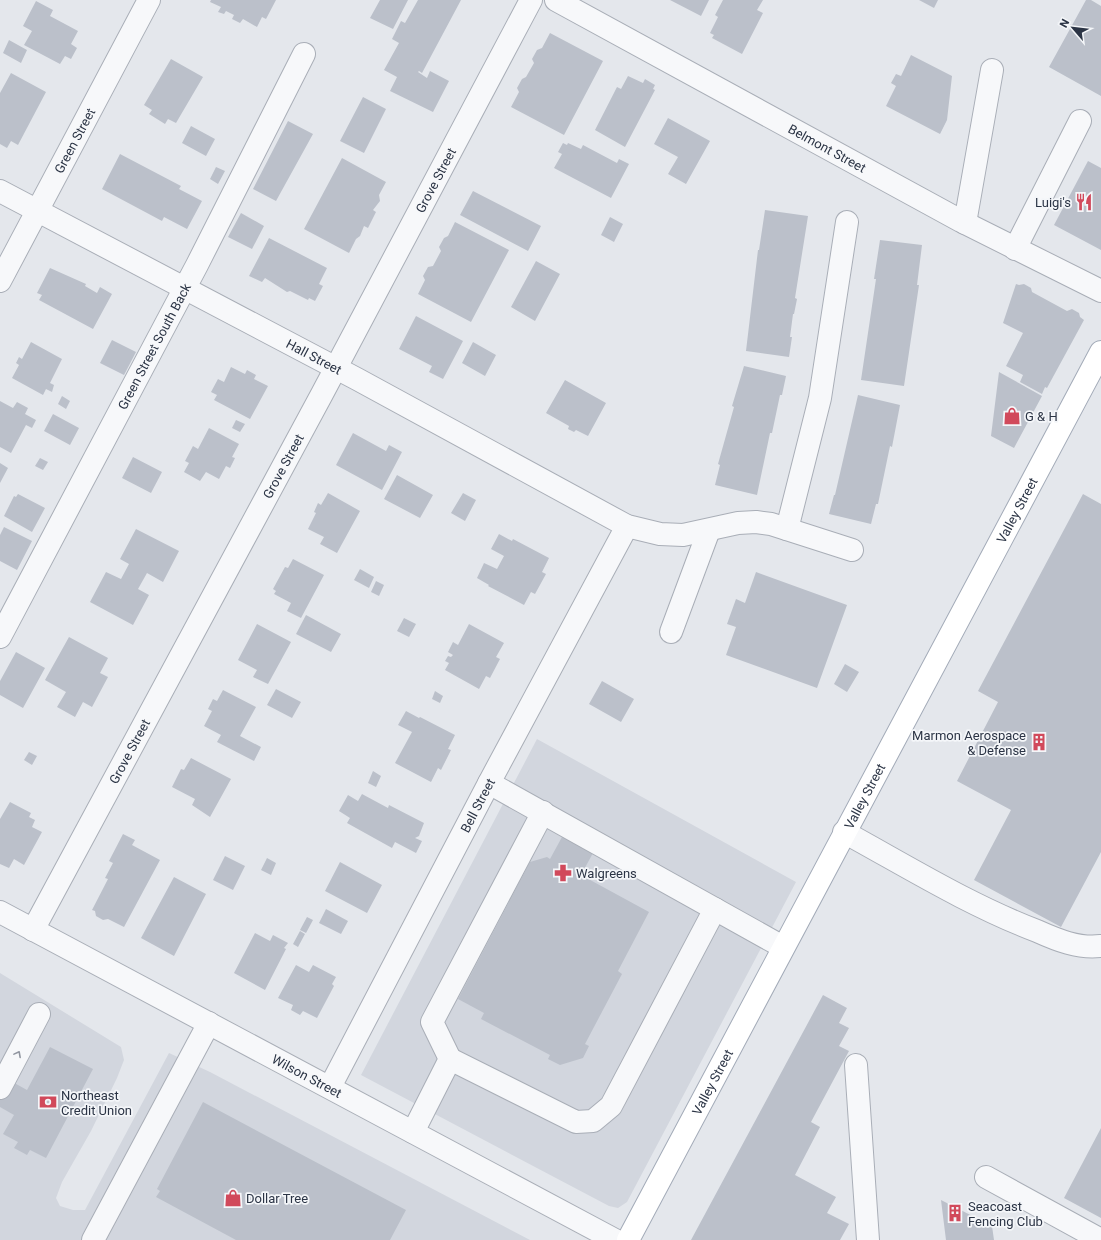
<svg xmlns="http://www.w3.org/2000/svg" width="1101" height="1240" viewBox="0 0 1101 1240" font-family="Roboto,sans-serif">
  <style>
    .built { fill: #d2d6de }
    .building { fill: #bbc0ca }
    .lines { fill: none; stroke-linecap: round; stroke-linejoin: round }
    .minor-casing { stroke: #a9aeb7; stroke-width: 24 }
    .major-casing { stroke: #a3abb8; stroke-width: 24 }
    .minor { stroke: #f7f8fa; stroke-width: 22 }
    .major { stroke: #fff; stroke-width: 22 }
    .oneway { stroke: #9196a0 }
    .labels { text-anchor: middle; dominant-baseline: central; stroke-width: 3.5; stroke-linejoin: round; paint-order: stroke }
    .street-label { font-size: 13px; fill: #2b3445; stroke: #f4f6f9 }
    .poi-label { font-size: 13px; fill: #2b3445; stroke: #f4f6f9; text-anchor: start }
  </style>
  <rect width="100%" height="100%" fill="#e4e7ec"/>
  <path class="built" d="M537 739 796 882 627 1202 618 1208 609 1206 361 1075Z
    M0 973 121 1047 124 1060 117 1078 91 1131 62 1182 56 1198 60 1206 73 1210H85L169 1053 210 1072 530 1240H0Z"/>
  <path class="building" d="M211 0H276L266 19 262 17 257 27 243 19 240 23 232 19 234 15 226 11 224 14 218 12 221 7 210 2Z
    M380 0H408L393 29 370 18Z
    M418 0H461L422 73 419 71 418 72 427 78 430 71 449 81 433 112 390 91 397 77 384 70 399 43 392 39 401 21 405 23Z
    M670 0H709L701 16Z
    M723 0H763L757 10 763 13 742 54 712 38 714 35 710 33 718 17 715 15Z
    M919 0H938L934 8Z
    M1086 0H1091L1101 6V96L1049 67Z
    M36 1 53 10 50 16 78 31 71 44 77 48 71 59 65 56 60 64 24 45 32 31 23 26Z
    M550 33 603 61 564 135 511 107 519 92 517 88 522 79 526 77 534 63 532 59 537 50 542 48Z
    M9 40 27 50 21 63 3 53Z
    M911 55 952 76 947 120 940 134 886 106 896 86 891 83 896 74 901 76Z
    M171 59 203 77 176 123 168 119 165 124 149 114 152 110 144 105Z
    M11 73 46 92 18 145 11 141 7 148 0 144V93Z
    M628 76 643 83 645 79 655 85 653 89 655 90 625 147 595 130 617 87 621 89Z
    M363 97 386 109 364 153 340 141Z
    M668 118 710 141 686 184 668 174 678 157 654 144Z
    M288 121 313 134 276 201 253 189Z
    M191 126 215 139 206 156 182 143Z
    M563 143 567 145 568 143 581 149 583 145 617 163 619 159 629 164 611 198 554 168 562 154 558 152Z
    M120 154 181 186 179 189 202 201 187 229 164 217 162 221 102 189Z
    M342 158 386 182 379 195 380 201 373 210 376 212 368 228 364 226 360 236 356 239 349 253 304 229Z
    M1088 161 1101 168V250L1054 225Z
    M216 167 225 171 218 184 210 179Z
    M473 191 541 226 528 251 460 215Z
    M765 210 808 216 795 298 797 299 794 314H793L790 337H792L789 357 746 351 758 250H759Z
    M241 213 264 226 252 249 228 237Z
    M610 217 623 224 614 242 601 235Z
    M455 222 509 250 471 322 418 294 425 280 423 276 428 267 433 266 441 251 439 247 444 238 448 236Z
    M269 238 327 268 319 284 323 286 315 301 309 298 308 300 290 291 287 292 265 278 262 282 249 276Z
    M880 240 922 245 917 285H919L904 386 861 380 876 279H874Z
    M536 261 560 274 535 321 511 307Z
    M50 268 86 284 85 286 97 293 100 287 112 294 93 329 39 300 42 295 37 293Z
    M1016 284 1019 285 1024 284 1031 288 1032 292 1067 311 1072 309 1079 313 1080 317 1084 320 1047 388 1045 387 1042 394 1020 382 1023 375 1006 366 1023 333 1003 323Z
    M416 316 463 341 443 379 429 372 432 366 399 349Z
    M112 340 136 352 124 375 100 363Z
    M31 342 62 359 50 383 54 385 52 392 46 389 43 395 12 378 19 365 16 363 19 357 22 359Z
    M473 342 496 355 485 376 462 363Z
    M744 366 786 376 782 395H780L772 433H770L757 495 715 485 720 465 718 464 734 407 732 406Z
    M231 367 245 374 247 370 256 375 254 379 268 386 250 419 214 400 217 395 211 392 218 379 224 382Z
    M999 372 1042 396 1014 448 991 436Z
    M565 380 606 403 588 436 576 430 574 432 568 429 569 426 546 413Z
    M858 395 900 405 892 447 890 446 878 504H876L871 524 829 514 834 495H835Z
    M62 396 70 401 66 409 58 404Z
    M0 401 13 408 17 402 28 408 25 414 36 420 32 428 26 425 11 453 0 447Z
    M53 414 79 428 70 445 44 431Z
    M236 420 245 424 240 432 232 428Z
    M209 428 239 444 232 457 235 458 230 468 226 466 219 479 206 472 200 481 184 472 189 463 185 461 193 446 198 449Z
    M353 433 386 451 389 445 402 452 382 490 336 465Z
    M133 457 162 472 151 493 122 478Z
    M40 458 48 462 43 470 35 466Z
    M0 463 8 468 0 483Z
    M397 475 433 495 420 518 384 499Z
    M328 493 360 511 337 553 320 544 324 537 308 529 316 513 314 512 318 503 321 505Z
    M463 493 476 500 465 521 451 513Z
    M18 494 45 508 32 532 4 516 14 496 16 497Z
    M1083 494 1101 504V852L1061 927 974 880 1011 810 957 781 998 702 978 691Z
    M4 527 32 541 17 570 0 561V535Z
    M136 529 179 551 163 582 147 573 138 589 149 595 133 625 90 602 106 572 121 579 129 564 120 559Z
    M499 534 512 541 513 539 549 558 542 572 546 574 535 594 531 592 524 605 488 586 489 585 477 578 484 563 497 569 504 556 491 549Z
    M293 559 324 575 301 618 287 611 291 603 274 594 276 591 273 589 285 567 288 568Z
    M360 569 374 577 369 588 354 580Z
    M756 572 847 605 817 688 726 655 736 627 727 624 736 599 745 603Z
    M376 581 384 585 379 596 371 592Z
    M306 615 341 634 331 652 296 634Z
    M404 618 416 624 409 637 397 631Z
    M257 624 291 642 268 684 253 677 257 670 238 660Z
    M469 624 504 643 496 657 500 659 490 678 486 676 479 689 445 670 449 663 445 661 448 656 451 657 453 655 448 652 453 642 458 645Z
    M69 637 108 658 100 673 108 677 92 707 83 702 75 717 57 707 66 692 45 680Z
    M16 652 45 668 23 708 0 695V681Z
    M845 664 859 672 847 692 834 684Z
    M602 681 634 699 621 722 589 704Z
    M276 689 301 702 292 718 267 705Z
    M223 690 256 707 240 736 261 747 254 761 217 742 221 735 204 726 212 711 208 709 213 699 217 701Z
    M435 691 443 696 440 703 432 699Z
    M406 711 419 718 420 717 455 735 448 749 451 750 441 770 438 768 431 782 395 763 412 732 398 725Z
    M29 752 37 756 32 765 24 760Z
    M191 758 231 779 210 817 192 805 195 799 172 787 181 769 184 770Z
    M373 771 381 776 376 787 368 783Z
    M362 794 388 808 389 805 424 823 419 836 415 838 422 841 416 853 395 842 392 848 347 823 350 818 339 811 348 795 358 801Z
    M10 802 31 813 29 817 35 820 32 827 42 832 24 865 14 859 9 868 0 864V819Z
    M123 834 135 840 132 845 160 860 124 927 108 919 103 920 96 916 95 911 92 910 108 879 105 878 113 863 109 861Z
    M562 837 593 853 581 875 649 912 618 971 622 974 585 1044 589 1046 583 1058 560 1065 548 1059 550 1055 481 1019 484 1013 458 999 530 862 547 857 550 859Z
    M225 856 245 866 233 890 213 880Z
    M267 858 276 863 271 875 261 870Z
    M340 862 382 885 367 913 325 891Z
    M174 877 206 894 174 956 141 938Z
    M326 909 348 921 341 934 319 923Z
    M307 917 313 920 306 933 300 930Z
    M300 931 305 934 298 947 293 944Z
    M255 933 270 941 273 935 288 943 284 948 286 949 265 990 234 973Z
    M296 965 309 972 313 965 336 977 332 984 334 986 317 1018 303 1011 300 1015 291 1010 293 1005 278 998Z
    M823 995 847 1008 839 1023 849 1028 839 1046 849 1051 811 1122 820 1127 795 1175 836 1197 827 1213 849 1224 840 1240H691Z
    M50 1047 93 1069 46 1158 30 1150 27 1155 14 1148 18 1142 3 1134 14 1115 0 1107V1075L27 1090Z
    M203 1102 406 1210 390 1240H236L156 1197 160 1191 157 1189Z
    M1101 1128V1218L1064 1198Z
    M941 1200 992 1226 994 1240H946Z"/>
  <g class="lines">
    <g class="minor-casing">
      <g id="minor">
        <path id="s1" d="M556 0 961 221 1101 291"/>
        <path id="s2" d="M0 191 357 379 627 526 660 534 683 535 738 523 756 522 771 524 852 550"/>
        <path d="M965 223 992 70"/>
        <path d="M1015 249 1080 121"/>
        <path id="s3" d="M0 281 149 0"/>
        <path d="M787 529 820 398 847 222"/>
        <path d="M671 632 709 530"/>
        <path id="s4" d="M0 637 197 265 304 54"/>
        <path d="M489 783 783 947"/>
        <path d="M844 832C908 867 969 905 1037 931 1057 940 1079 949 1101 946"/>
        <path id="s5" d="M0 912 615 1240"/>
        <path id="s6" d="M33 930 322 394 531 0"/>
        <path d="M450 1059 432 1022 543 812"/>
        <path d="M856 1065 868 1240"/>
        <path id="s7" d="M330 1087 489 783 627 526"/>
        <path d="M0 1088 39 1014"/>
        <path d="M413 1132 450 1059 576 1122 593 1121 611 1106 715 909"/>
        <path d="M986 1177 1101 1240"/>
        <path d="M93 1240 209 1023"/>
      </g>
    </g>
    <g class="major-casing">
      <g id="major">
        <path id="s8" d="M628 1240 1101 352"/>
      </g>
    </g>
    <use href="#minor" class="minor"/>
    <use href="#major" class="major"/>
  </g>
  <defs><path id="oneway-chevron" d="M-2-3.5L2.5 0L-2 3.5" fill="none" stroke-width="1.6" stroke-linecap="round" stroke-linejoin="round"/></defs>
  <use class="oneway" href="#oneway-chevron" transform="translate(18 1054) rotate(-62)"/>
  <defs>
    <g id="restaurant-bare" transform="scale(1.38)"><path d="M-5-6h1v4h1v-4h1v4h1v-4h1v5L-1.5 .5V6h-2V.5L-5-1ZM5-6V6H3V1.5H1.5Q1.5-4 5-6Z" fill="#d1495b" stroke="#f4f6f9" stroke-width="2.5" paint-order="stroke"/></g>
    <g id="shop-bare" transform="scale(1.38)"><path d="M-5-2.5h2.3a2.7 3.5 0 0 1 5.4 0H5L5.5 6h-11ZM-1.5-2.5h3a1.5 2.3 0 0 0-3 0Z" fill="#d1495b" stroke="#f4f6f9" stroke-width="2.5" paint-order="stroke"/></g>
    <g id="building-bare" transform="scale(1.38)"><path d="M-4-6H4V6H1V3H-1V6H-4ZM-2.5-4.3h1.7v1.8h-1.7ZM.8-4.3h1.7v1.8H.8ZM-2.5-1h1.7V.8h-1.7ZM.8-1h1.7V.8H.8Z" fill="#d1495b" stroke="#f4f6f9" stroke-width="2.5" paint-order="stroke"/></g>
    <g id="pharmacy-bare" transform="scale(1.38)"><path d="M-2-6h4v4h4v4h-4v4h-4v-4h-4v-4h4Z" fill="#d1495b" stroke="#f4f6f9" stroke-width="2.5" paint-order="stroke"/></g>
    <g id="bank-bare" transform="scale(1.38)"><path d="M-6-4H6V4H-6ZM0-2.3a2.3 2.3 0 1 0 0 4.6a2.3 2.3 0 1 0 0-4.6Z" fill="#d1495b" stroke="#f4f6f9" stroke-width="2.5" paint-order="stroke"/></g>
  </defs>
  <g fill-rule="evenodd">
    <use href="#restaurant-bare" x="1084" y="202"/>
    <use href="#shop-bare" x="1012" y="416"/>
    <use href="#building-bare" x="1039" y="742"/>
    <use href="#pharmacy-bare" x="563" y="873"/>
    <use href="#bank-bare" x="48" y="1102"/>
    <use href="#shop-bare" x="233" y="1198"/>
    <use href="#building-bare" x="955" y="1213"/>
  </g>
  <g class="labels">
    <g class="street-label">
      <text stroke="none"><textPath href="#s3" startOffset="159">Green Street</textPath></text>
      <text stroke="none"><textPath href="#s1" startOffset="309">Belmont Street</textPath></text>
      <text stroke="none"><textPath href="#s6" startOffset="851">Grove Street</textPath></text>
      <text stroke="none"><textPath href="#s4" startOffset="329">Green Street South Back</textPath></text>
      <text stroke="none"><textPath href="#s2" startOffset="355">Hall Street</textPath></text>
      <text stroke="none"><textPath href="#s6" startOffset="527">Grove Street</textPath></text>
      <text stroke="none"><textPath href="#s8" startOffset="827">Valley Street</textPath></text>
      <text stroke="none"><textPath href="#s6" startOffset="203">Grove Street</textPath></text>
      <text stroke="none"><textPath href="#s8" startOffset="503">Valley Street</textPath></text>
      <text stroke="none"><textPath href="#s7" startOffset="318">Bell Street</textPath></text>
      <text stroke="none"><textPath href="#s5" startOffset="348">Wilson Street</textPath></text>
      <text stroke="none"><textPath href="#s8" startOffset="179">Valley Street</textPath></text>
    </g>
    <g class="poi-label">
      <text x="1071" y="202" text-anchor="end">Luigi's</text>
      <text x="1025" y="416">G &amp; H</text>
      <text x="1026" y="735" text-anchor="end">Marmon Aerospace<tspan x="1026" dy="15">&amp; Defense</tspan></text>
      <text x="576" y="873">Walgreens</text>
      <text x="61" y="1095">Northeast<tspan x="61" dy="15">Credit Union</tspan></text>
      <text x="246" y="1198">Dollar Tree</text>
      <text x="968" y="1206">Seacoast<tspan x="968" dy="15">Fencing Club</tspan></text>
    </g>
  </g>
  <g transform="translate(1073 28) rotate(298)" stroke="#f4f6f9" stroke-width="3" paint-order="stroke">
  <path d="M0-3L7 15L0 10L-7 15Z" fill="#2b3445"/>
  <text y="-6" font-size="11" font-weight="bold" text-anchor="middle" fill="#2b3445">N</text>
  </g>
</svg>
